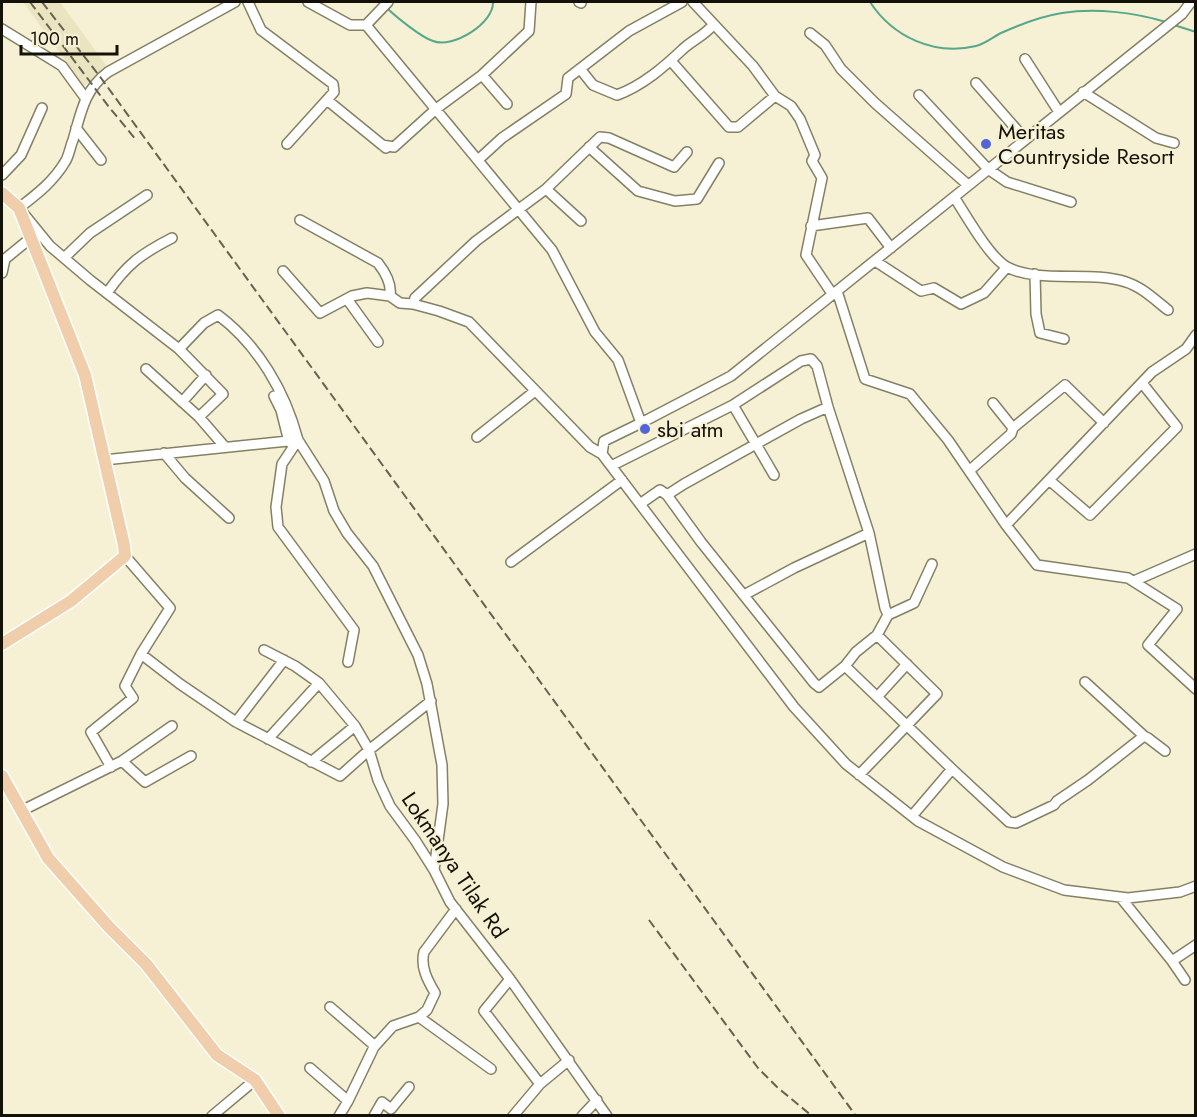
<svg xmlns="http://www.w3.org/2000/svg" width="1197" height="1117" viewBox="0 0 1197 1117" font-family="Jost,sans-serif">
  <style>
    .built { fill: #eae5c0 }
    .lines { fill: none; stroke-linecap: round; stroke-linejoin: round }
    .stream { stroke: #56a88c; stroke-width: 2 }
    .minor-casing { stroke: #848065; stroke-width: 12 }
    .major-casing { stroke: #fff; stroke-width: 15 }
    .minor { stroke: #fff; stroke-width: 9 }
    .major { stroke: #f0ceac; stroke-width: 12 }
    .rail { stroke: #656251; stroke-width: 2; stroke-dasharray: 9 4.5; stroke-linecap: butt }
    .poi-dot { fill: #5164da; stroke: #f6f1d4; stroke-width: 2 }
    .labels { text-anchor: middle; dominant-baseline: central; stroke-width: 4.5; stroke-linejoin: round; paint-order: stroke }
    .poi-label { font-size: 22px; fill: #141208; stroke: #f6f1d4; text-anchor: start }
    .street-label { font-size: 22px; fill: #141208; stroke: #f6f1d4 }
  </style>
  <rect width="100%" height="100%" fill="#f6f1d4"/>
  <path class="built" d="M23 2H60L106 65 84 86Z"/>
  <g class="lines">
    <path class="stream" d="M870 2C893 37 934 56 976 46 985 44 993 37 1001 33 1019 25 1042 16 1062 13 1095 8 1133 12 1166 22
      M387 8C395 16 422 38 433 41 453 49 494 23 493 2
      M1174 25 1196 32"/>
    <g class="minor-casing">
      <path id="minor" d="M248 2 261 30 333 84 334 92 287 144
        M308 2 350 25H366
        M579 2 581 3
        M693 2 753 66 775 96 791 106 800 119 815 155 812 161 822 178 806 255 833 295
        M366 25 552 250 595 332 618 360 641 423 731 376 1182 14 1191 2
        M366 25 388 2
        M2 29 62 66 86 99
        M810 33 825 45 841 69 875 103 968 185
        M1025 59 1059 112
        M671 61 729 127H738L775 96
        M581 70 593 85 617 95C642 86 664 67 683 49 693 40 705 35 713 25
        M482 75 507 104
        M976 83 1025 139
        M1083 92 1156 138 1174 143
        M919 95 988 169 1007 182 1071 202
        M327 100 386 148
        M76 128 101 160
        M382 145 394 147 436 109 482 75 529 31 531 2
        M589 147 638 191 675 201 697 199 719 163
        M478 160 502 138 566 94 568 78 629 31 682 2
        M2 175 21 155 42 108
        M546 189 581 221
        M954 197C966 215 989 257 1007 267 1039 284 1092 270 1126 282 1142 287 1155 300 1168 310
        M300 220 378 263C385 272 392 284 390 296
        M811 226 868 218 891 248
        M64 258 90 233 147 195
        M875 261 921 291 934 288 961 304 984 293 1007 267
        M283 271 320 313 352 296 367 293 390 296 400 303 413 304 439 311 469 322 590 447 602 454
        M2 273 5 259 32 237
        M1035 274 1036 314 1040 333 1064 339
        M837 291 865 379 910 394 948 440 1006 525 1037 565 1128 578 1177 609 1148 645 1196 689
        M107 293C127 264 141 254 172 238
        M347 299 378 342
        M413 304 415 298 476 241 546 189 600 137 609 138 674 167 687 152
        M179 349 204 323 218 315C258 345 285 391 298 440L282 464 276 507 278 527 354 630 348 662
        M146 369 199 417 223 394 179 349 90 280 50 246 19 208C37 194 53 182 65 162 69 156 70 147 73 140 81 113 84 90 108 72L235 2
        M274 396 281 410 289 442
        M182 402 206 375
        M993 403 1013 428
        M733 405 774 475
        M199 417 225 447
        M641 423 604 441 602 454 794 707 846 764 918 821 1003 867 1064 890 1128 898 1180 892 1196 886
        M477 437 535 391
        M164 453 185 478 229 518
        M104 460 298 440 324 481 334 511 347 533 373 566 418 655 427 684 442 765 443 804 434 870
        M611 466 733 405 801 361 811 359 817 366 828 407 869 533 885 608 888 615
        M969 471 1011 434 1013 428 1065 385 1104 423
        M1049 480 1090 515 1177 427 1142 383
        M667 495 684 484 801 419 828 407
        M640 504 660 490 667 495 701 542 814 683 819 687 845 666 856 652 877 635 888 615 914 603 932 564
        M1006 525 1152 372 1186 349 1196 335
        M511 562 622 480
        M1134 581 1196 554
        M744 595 794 568 869 533
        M264 650 295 666 319 683 355 726 369 750 378 780 390 806 415 840 434 870 450 902 510 979 607 1116
        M141 654 180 684 236 722 340 776 369 750 431 701
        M845 666 952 769 1009 822 1016 823 1054 805 1057 801 1088 780 1144 736
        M1085 682 1144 736 1148 738 1165 751
        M877 697 907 664
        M236 722 284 660
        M268 739 319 683
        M122 761 145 782 191 756
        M311 762 355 726
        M111 767 91 732 133 698 125 686 141 654 170 608 125 556
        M859 775 937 694 877 635
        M21 811 122 761 172 726
        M912 816 952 769
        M1121 898 1172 961
        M510 979 484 1011 540 1084
        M1185 980 1172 961 1196 945
        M330 1007 375 1046
        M419 1017 491 1069
        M310 1068 348 1101
        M212 1116 255 1080
        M339 1116 348 1101 374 1047 393 1026 419 1017 427 1010 435 993C428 981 420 967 424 952L456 909
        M374 1116 382 1102 391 1109 409 1087
        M513 1116 540 1084 569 1060
        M582 1116 597 1100"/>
    </g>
    <g class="major-casing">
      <path id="major" d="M2 193 19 208 85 375 124 545 125 556 71 601 2 644
        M2 776 48 858 109 927 146 964 217 1055 255 1080 279 1116"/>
    </g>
    <use href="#minor" class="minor"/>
    <use href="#major" class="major"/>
    <path class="rail" d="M30 2 109 107 137 141
      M42 2 101 78 856 1116
      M649 920 758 1068 777 1087 812 1116"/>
  </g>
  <g class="poi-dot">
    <circle cx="986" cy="144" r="6"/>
    <circle cx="645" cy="429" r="6"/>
  </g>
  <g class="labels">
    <g class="poi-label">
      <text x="998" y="131">Meritas<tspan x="998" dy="25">Countryside Resort</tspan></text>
      <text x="657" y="429">sbi atm</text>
    </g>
    <g class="street-label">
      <text transform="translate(455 865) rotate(56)">Lokmanya Tilak Rd</text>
    </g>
  </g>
  <rect width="1197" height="1117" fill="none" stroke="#141208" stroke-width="6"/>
  <path d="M21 45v9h96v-9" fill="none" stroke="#141208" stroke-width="3"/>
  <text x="30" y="45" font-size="18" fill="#141208" stroke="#f6f1d4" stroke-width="4.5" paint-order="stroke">100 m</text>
</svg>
